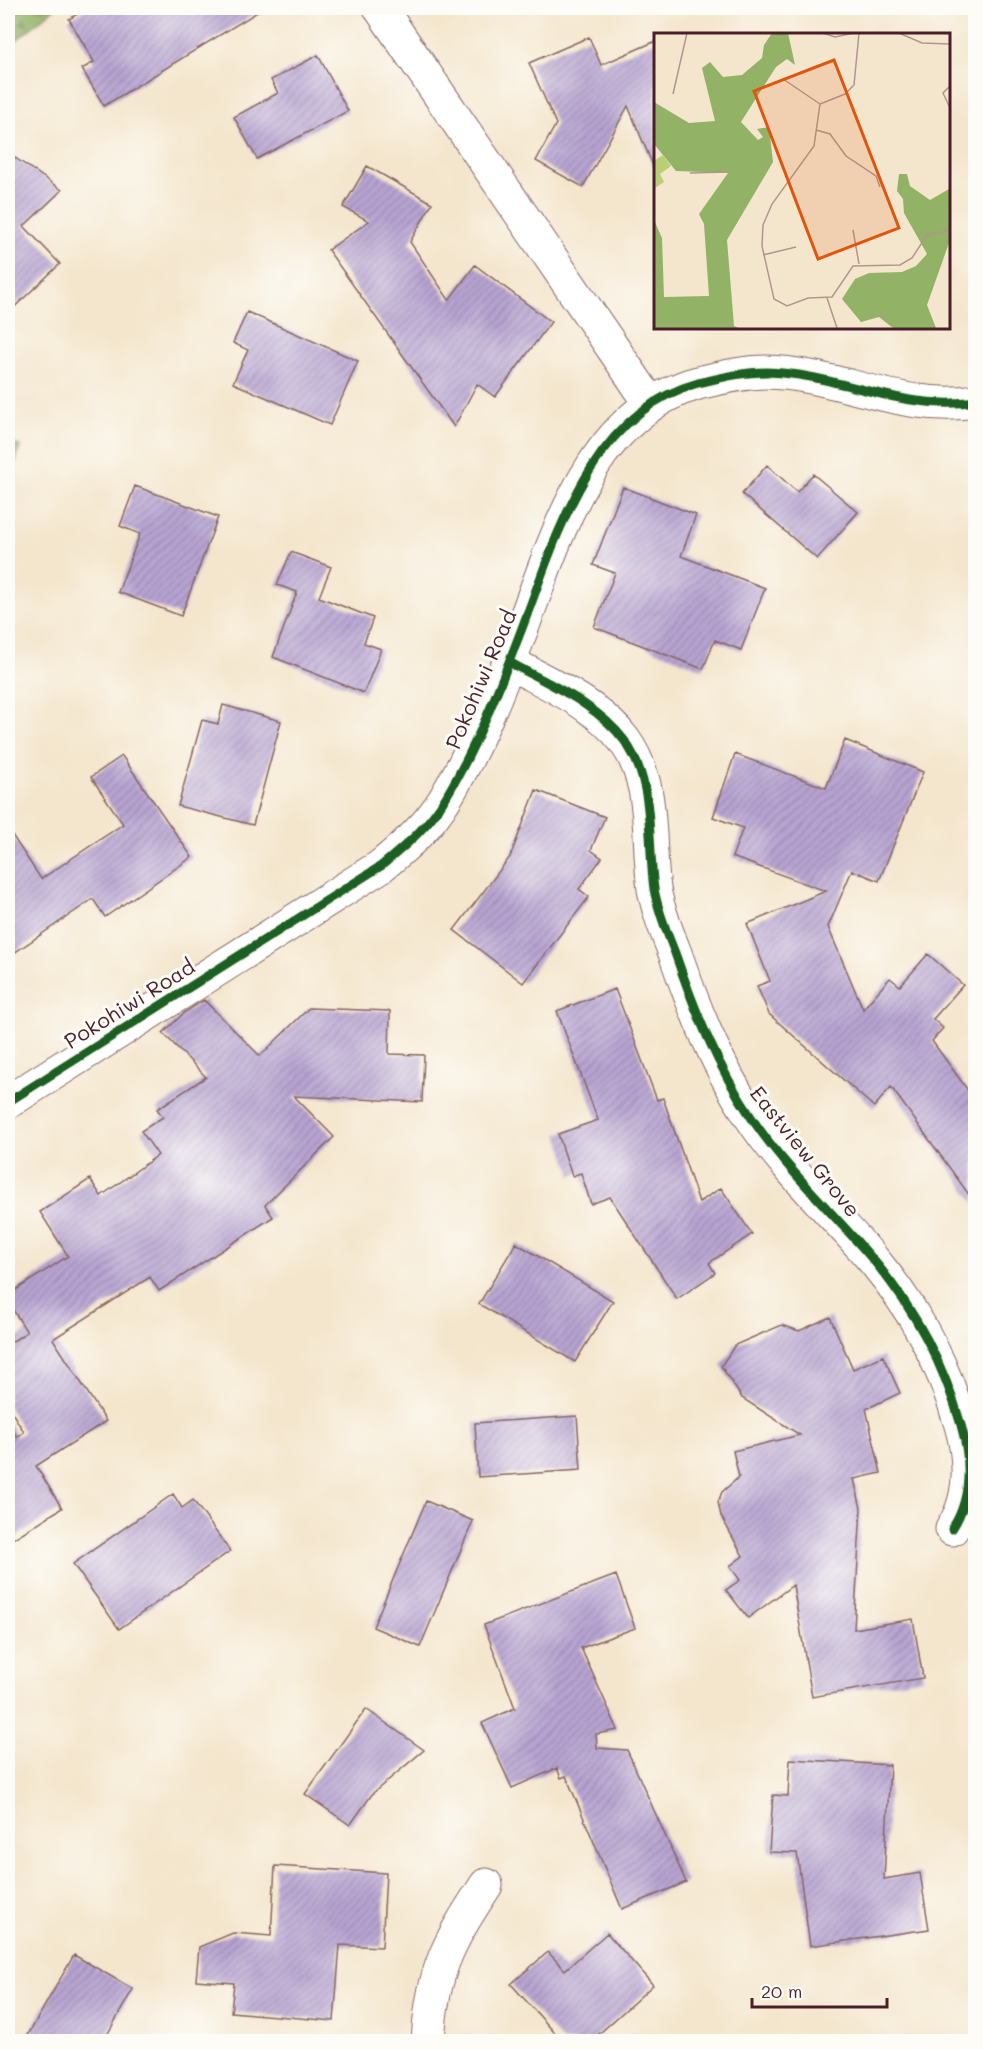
<svg xmlns="http://www.w3.org/2000/svg" width="983" height="2049" viewBox="0 0 983 2049" font-family="Mali,sans-serif">
  <style>
    .forest { fill: url(#forest-firs); stroke: #6e6848; stroke-width: 1.5 }
    .building { fill: url(#building-hatch) }
    .lines { fill: none; stroke-linecap: round; stroke-linejoin: round }
    .minor-casing { stroke: #866564; stroke-width: 35 }
    .minor { stroke: #fff; stroke-width: 33 }
    .cycleway-casing { stroke: #fdfcf7; stroke-width: 13 }
    .cycleway { stroke: #1b5e20; stroke-width: 9 }
    .labels { text-anchor: middle; dominant-baseline: central; stroke-width: 6; stroke-linejoin: round; paint-order: stroke }
    .street-label { font-size: 21px; fill: #4a1f2b; stroke: #fdfcf7 }
    .inset-road { fill: none; stroke: #b0968c; stroke-width: 1.5 }
    .view { fill: #e0560e; fill-opacity: 0.15; stroke: #e0560e; stroke-width: 3 }
    .inset-edge { fill: none; stroke: #4a1f2b; stroke-width: 3 }
  </style>
  <defs>
    <pattern id="forest-firs" width="22" height="20" patternUnits="userSpaceOnUse" patternTransform="scale(1.5)"><rect width="22" height="20" fill="#92b266"/><path d="M5 1l3.5 6h-7zM16 11l3.5 6h-7z" fill="#799054"/></pattern>
    <pattern id="building-hatch" width="6" height="6" patternUnits="userSpaceOnUse" patternTransform="scale(1.5)"><rect width="6" height="6" fill="#b7a4d2"/><path d="M-1 1l2-2M0 6l6-6M5 7l2-2" fill="none" stroke="#9785ab"/></pattern>
  </defs>
  <rect width="100%" height="100%" fill="#fdfcf7"/>
  <filter id="ink" filterUnits="userSpaceOnUse"><feTurbulence type="fractalNoise" baseFrequency=".0167" numOctaves="2"/><feDisplacementMap in="SourceGraphic" scale="12" xChannelSelector="R" yChannelSelector="G"/><feConvolveMatrix kernelMatrix="1 2 1 2 8 2 1 2 1" color-interpolation-filters="sRGB"/></filter>
  <filter id="wash" filterUnits="userSpaceOnUse"><feTurbulence type="fractalNoise" baseFrequency=".008" numOctaves="4" result="noise"/><feDisplacementMap in="SourceGraphic" scale="24" xChannelSelector="R" yChannelSelector="G"/><feGaussianBlur stdDeviation="1.35" result="paint"/><feColorMatrix in="noise" values="0 0 0 0 0 0 0 0 0 0 0 0 0 0 0 0 0 1.4 0 .05"/><feComposite in="paint" operator="in"/></filter>
  <g filter="url(#wash)">
    <rect width="100%" height="100%" fill="#f4e6cd"/>
    <path class="forest" d="M8 8H55L8 47Z
      M8 443 20 446 8 491Z"/>
    <g id="blocks">
      <path class="building" d="M87 8H264L104 106 82 69 94 62 69 19Z
        M589 37 601 65 656 41V173L628 106 583 187 536 161 556 124 529 63Z
        M318 55 348 111 257 159 234 117 278 93 271 80Z
        M8 153 62 190 24 226 60 264 8 313Z
        M367 166 432 203 410 242 449 300 475 265 551 322 495 397 477 384 454 427 328 250 369 221 343 207Z
        M247 312 358 361 330 425 233 383 248 350 233 343Z
        M767 465 797 492 813 474 858 512 817 559 742 494Z
        M135 486 218 517 181 616 118 592 140 534 120 526Z
        M623 487 696 515 681 556 765 588 741 650 715 640 703 669 594 627 615 573 593 565Z
        M291 552 331 567 319 597 373 618 364 643 381 649 364 693 273 657 297 592 277 585Z
        M223 705 281 721 253 825 178 806 202 720 218 724Z
        M845 740 923 772 879 881 852 870 828 927 863 1009 890 978 900 986 928 954 963 985 933 1019 943 1028 932 1041 975 1100V1203L891 1087 874 1107 769 1014 757 986 770 981 747 924 826 891 732 857 743 828 713 817 735 754 826 788Z
        M122 756 192 857 105 917 93 899 8 957V829L41 879 123 824 91 777Z
        M536 790 605 817 591 850 602 858 579 889 589 897 523 983 454 930 510 857Z
        M615 989 657 1100 663 1098 699 1202 721 1188 752 1234 709 1263 715 1273 677 1299 610 1197 591 1204 581 1173 572 1176 558 1134 598 1120 557 1011Z
        M204 1000 260 1056 309 1008 390 1011 389 1054 424 1055 422 1102 294 1096 334 1137 265 1205 273 1217 159 1291 150 1277 53 1339 106 1421 36 1466 62 1508 8 1542V1422L17 1437 24 1432 8 1406V1344L27 1332 8 1302V1295L68 1256 40 1212 90 1179 101 1196 158 1155 141 1131 163 1117 157 1109 206 1077 163 1033 185 1012Z
        M516 1243 613 1301 575 1362 479 1304Z
        M830 1317 853 1369 883 1356 900 1393 866 1409 881 1473 854 1479 861 1508 854 1629 913 1619 923 1678 812 1697 793 1585 748 1618 726 1590 740 1580 730 1566 743 1556 721 1516 718 1502 722 1492 739 1477 733 1451 800 1435 742 1398 721 1366 735 1345 782 1325 799 1331Z
        M577 1416 581 1470 478 1477 475 1423Z
        M173 1494 182 1508 193 1500 230 1551 119 1629 73 1564Z
        M426 1501 473 1521 420 1647 373 1627Z
        M616 1575 635 1628 581 1648 618 1730 596 1734 597 1748 627 1750 686 1882 622 1909 566 1776 561 1778 557 1768 512 1788 482 1723 515 1708 484 1625Z
        M366 1709 424 1750 373 1793 350 1825 305 1794Z
        M790 1759 890 1765 884 1879 920 1873 929 1929 810 1946 797 1853 769 1852 773 1795 788 1796Z
        M275 1866 386 1873 382 1947 340 1945 334 2021 231 2012 234 1983 196 1980 199 1947 233 1933 271 1936Z
        M607 1933 653 1985 590 2042H563L511 1984 548 1952 565 1970Z
        M74 1955 133 1989 103 2042H24Z"/>
    </g>
  </g>
  <g filter="url(#ink)">
    <use href="#blocks" fill-opacity="0" stroke="#866564" stroke-width="1.5"/>
    <g class="lines">
      <g class="minor-casing">
        <path id="minor" d="M380 8 651 404
          M509 662C548 684 596 703 624 740 656 783 647 839 654 889 658 911 667 933 675 953 695 1011 717 1066 751 1117 786 1170 834 1213 875 1262 915 1310 944 1365 961 1425 971 1460 973 1497 952 1529
          M8 1102 381 866C406 845 429 826 446 797 476 747 498 691 519 636 555 543 588 413 698 383 720 378 743 372 766 372 837 373 903 413 976 401
          M428 2042C432 1971 448 1943 486 1885"/>
      </g>
      <use href="#minor" class="minor"/>
      <g class="cycleway-casing">
        <path id="cycleway" d="M509 662C548 684 596 703 624 740 656 783 647 839 654 889 658 911 667 933 675 953 695 1011 717 1066 751 1117 786 1170 834 1213 875 1262 915 1310 944 1365 961 1425 971 1460 973 1497 952 1529
          M8 1102 381 866C406 845 429 826 446 797 476 747 498 691 519 636 555 543 588 413 698 383 720 378 743 372 766 372 837 373 903 413 976 401"/>
      </g>
      <use href="#cycleway" class="cycleway"/>
    </g>
  </g>
  <g class="labels">
    <g class="street-label">
      <text transform="translate(480 679) rotate(-67)">Pokohiwi Road</text>
      <text transform="translate(129 1003) rotate(-32)">Pokohiwi Road</text>
      <text transform="translate(806 1151) rotate(51)">Eastview Grove</text>
    </g>
  </g>
  <g transform="translate(654 33)">
    <rect width="296" height="296" fill="#f4e6cd"/>
    <path d="M118 0H134L141 32 133 26 122 34 87 89 104 107 109 104 103 96 115 94 119 129 73 207 80 293 85 295H0V187L8 205 10 264 55 263 50 191 45 181 74 140 22 138 0 111V69L35 90 61 88 48 35 56 29 69 44 88 42 108 25 110 12ZM245 141H253L256 153 276 167 295 156V210L273 272 282 295H239L225 284 207 289 188 266 201 246 215 240 248 239 262 233 273 221 250 180 249 166 243 158Z" fill="#92b266"/>
    <path d="M9 122 17 133 6 141 10 149 1 155 0 128Z" fill="#b8cf74"/>
    <path class="inset-road" d="M169 0 181 4 200 0M205 0 200 52 191 61 166 71 160 113 118 171 109 192 108 213 120 266 133 273 154 265 178 264 199 233 246 232 258 225 273 202 296 197M245 0 268 10 296 11M129 46 166 71M296 53 289 60 296 75M19 61 33 0M162 97 176 101 192 123 222 143 226 154M36 140 73 139M199 197 205 231M109 222 142 214M173 265 183 295"/>
    <path class="view" d="M180 27 245 195 164 226 100 58Z"/>
    <rect width="296" height="296" class="inset-edge"/>
  </g>
  <rect width="983" height="2049" fill="none" stroke="#fdfcf7" stroke-width="30"/>
  <path d="M752 1998v9h135v-9" fill="none" stroke="#4a1f2b" stroke-width="3"/>
  <text x="761" y="1998" font-size="18" fill="#4a1f2b" stroke="#fdfcf7" stroke-width="4.5" paint-order="stroke">20 m</text>
</svg>
